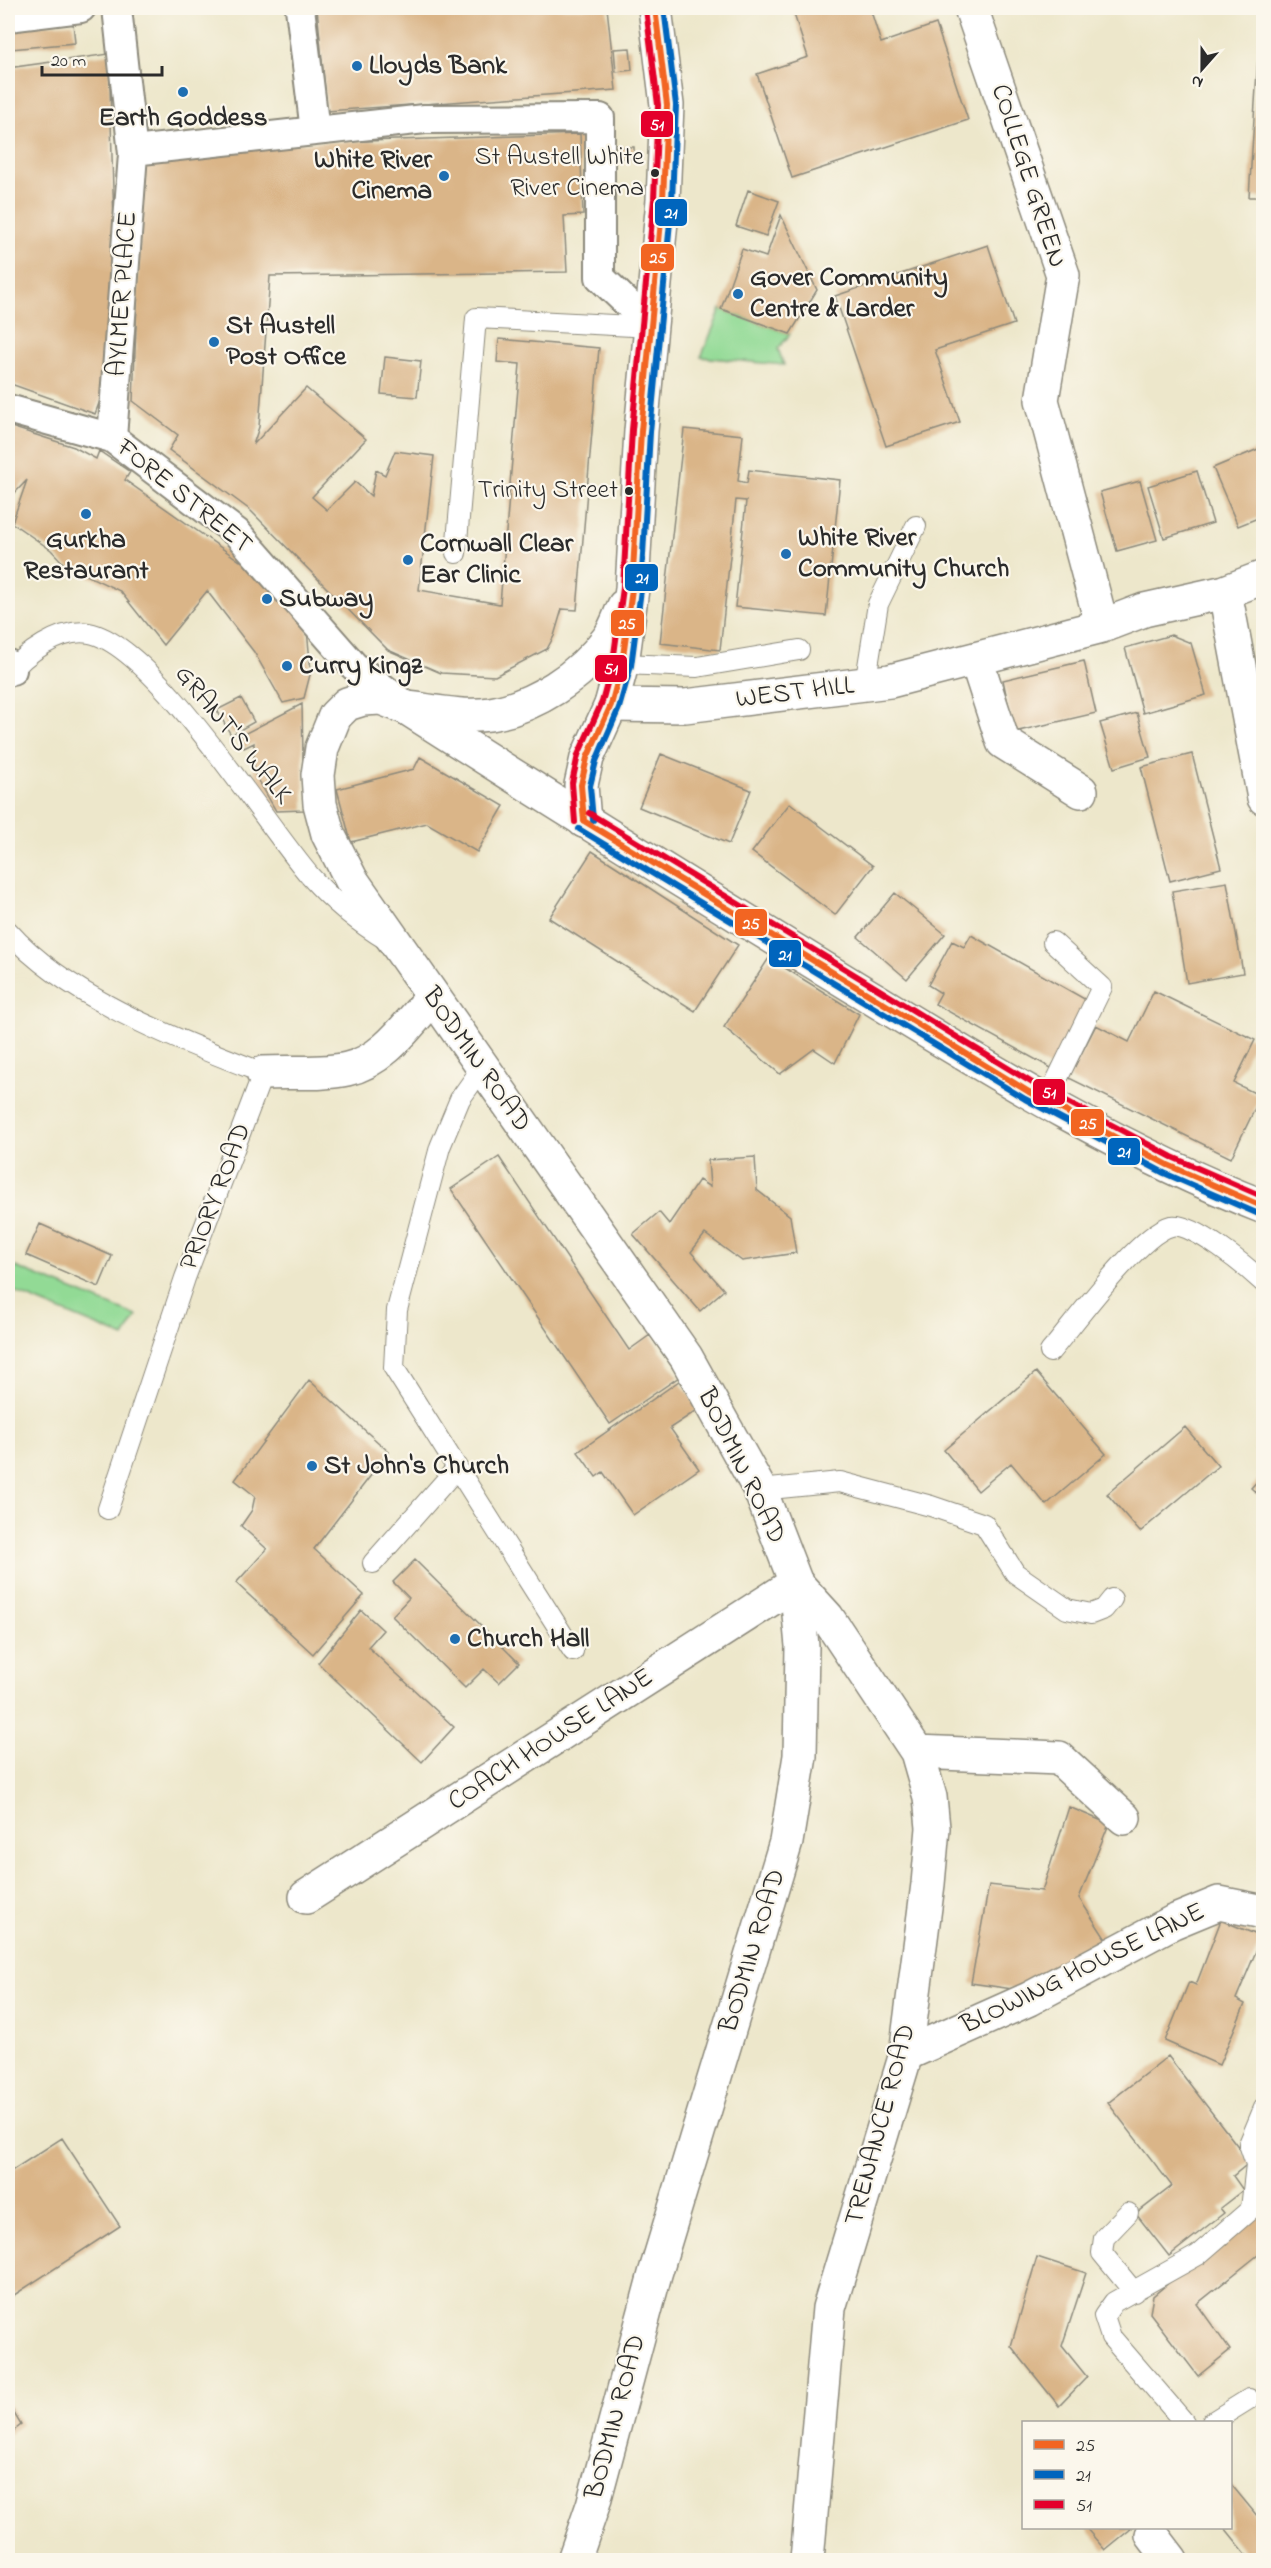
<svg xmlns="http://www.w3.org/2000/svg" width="1271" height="2568" viewBox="0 0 1271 2568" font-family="'Indie Flower',sans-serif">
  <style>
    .green { fill: #92da95; stroke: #5e8260; stroke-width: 1.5 }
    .building { fill: #dab588 }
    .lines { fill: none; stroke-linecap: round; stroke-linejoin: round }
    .service-casing { stroke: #8c897b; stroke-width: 22 }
    .pedestrian-casing { stroke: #8c897b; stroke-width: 32 }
    .minor-casing { stroke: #8c897b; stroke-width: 36 }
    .tertiary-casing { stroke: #8c897b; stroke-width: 36 }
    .secondary-casing { stroke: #8c897b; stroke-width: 36 }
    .service { stroke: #fff; stroke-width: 20 }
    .pedestrian { stroke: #fff; stroke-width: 28 }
    .minor { stroke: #fff; stroke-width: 33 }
    .tertiary { stroke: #fff; stroke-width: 33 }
    .secondary { stroke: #fff; stroke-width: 33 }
    .bus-1-casing { stroke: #fbf7ec; stroke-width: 10 }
    .bus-2-casing { stroke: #fbf7ec; stroke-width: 10 }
    .bus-3-casing { stroke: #fbf7ec; stroke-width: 10 }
    .bus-1 { stroke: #f26522; stroke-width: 6 }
    .bus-2 { stroke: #0065bd; stroke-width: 6 }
    .bus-3 { stroke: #e4002b; stroke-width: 6 }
    .poi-dot { fill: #1f6fb2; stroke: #fbf7ec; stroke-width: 2 }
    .bus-dot { fill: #2b2b2b; stroke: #fbf7ec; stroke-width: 2 }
    .labels { text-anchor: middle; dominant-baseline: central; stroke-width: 4.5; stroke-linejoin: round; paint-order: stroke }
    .bus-label { font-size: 26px; fill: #2b2b2b; stroke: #fbf7ec; text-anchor: end }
    .poi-label { font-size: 27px; font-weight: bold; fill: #2b2b2b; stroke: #fbf7ec; text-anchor: start }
    .street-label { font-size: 27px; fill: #2b2b2b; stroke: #fbf7ec }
    .line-badge { stroke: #fbf7ec; stroke-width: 2 }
    .badge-label { font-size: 16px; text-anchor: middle; font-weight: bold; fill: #fff }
  </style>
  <rect width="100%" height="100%" fill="#fbf7ec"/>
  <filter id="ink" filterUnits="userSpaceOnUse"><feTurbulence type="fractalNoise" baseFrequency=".0167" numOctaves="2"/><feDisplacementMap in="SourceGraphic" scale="12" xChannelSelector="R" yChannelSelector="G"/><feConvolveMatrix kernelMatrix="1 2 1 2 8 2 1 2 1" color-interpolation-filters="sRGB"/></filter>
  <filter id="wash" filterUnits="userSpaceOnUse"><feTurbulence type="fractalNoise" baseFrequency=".008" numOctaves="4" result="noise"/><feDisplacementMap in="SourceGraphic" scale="24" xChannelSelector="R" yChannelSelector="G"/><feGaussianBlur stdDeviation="1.35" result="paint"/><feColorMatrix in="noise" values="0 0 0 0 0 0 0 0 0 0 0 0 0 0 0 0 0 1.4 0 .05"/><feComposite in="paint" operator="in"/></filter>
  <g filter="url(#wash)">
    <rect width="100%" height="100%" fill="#ede7cb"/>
    <path class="green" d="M721 309 790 334 778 349 784 365 701 357Z
      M8 1264 137 1316 124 1337 8 1289Z"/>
    <g id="blocks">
      <path class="building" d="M317 8H607L616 90 327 111Z
        M792 8H870L881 43 936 24 968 120 792 178 757 74 808 57Z
        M73 23 75 43 11 49 9 27Z
        M630 48 632 70 616 72 614 49Z
        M109 54 115 258 112 368 95 414 8 383V68Z
        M1258 56H1263V197H1249Z
        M580 134 583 215 564 216 567 272 270 276 259 427 253 445 306 388 366 439 312 497 327 510 355 482 371 496 376 470 385 475 395 451 434 456 419 590 500 604 520 364 497 362 499 339 599 348 577 610 562 609 554 636 547 649 495 676 441 673 388 650 250 510 169 450 178 435 133 401 143 154 307 143Z
        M620 147H634V159L619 158Z
        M748 190 779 201 766 236 736 226Z
        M781 215 817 290 790 334 721 309 742 249 766 257Z
        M988 245 1014 324 935 350 960 422 886 446 835 296Z
        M385 357 421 361 417 397 381 394Z
        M8 426 74 447 96 459 99 451 130 472 125 480 240 561 245 555 306 620 311 671 304 698 283 703 254 652 207 591 163 645 120 591 65 565 51 550 12 523 27 480 8 500Z
        M684 429 743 435 738 481 747 483 749 470 840 480 826 616 735 607 746 501 736 500 720 650 660 643Z
        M1263 447V516L1238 526 1213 468Z
        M1197 471 1213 523 1164 538 1148 486Z
        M1140 481 1157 540 1117 551 1100 492Z
        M1171 635 1191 643 1206 695 1143 713 1125 648Z
        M1084 661 1096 713 1014 732 1003 680Z
        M1263 673V714L1252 676Z
        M241 698 254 722 231 735 217 710Z
        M302 704 304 810 276 811 254 772V743L244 748 238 737Z
        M1137 713 1150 757 1114 768 1100 723Z
        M661 754 751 790 729 844 639 807Z
        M1192 754 1221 868 1170 881 1141 767Z
        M420 757 504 806 477 852 427 823 351 842 337 789 414 769Z
        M790 803 873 866 835 915 752 852Z
        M592 851 738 945 695 1011 549 918Z
        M1227 882 1243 973 1187 983 1172 891Z
        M895 893 945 934 907 979 858 937Z
        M971 935 1088 1001 1051 1068 935 1004 941 993 928 985 952 941 964 947Z
        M769 958 859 1014 835 1063 814 1049 780 1074 724 1027Z
        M1154 991 1255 1040 1234 1083 1261 1096 1231 1158 1069 1078 1096 1025 1129 1042Z
        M499 1157 629 1350 650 1335 679 1377 610 1424 451 1189Z
        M755 1157 757 1190 790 1216 796 1253 742 1261 705 1234 691 1252 724 1290 700 1311 633 1234 659 1212 669 1224 699 1180 710 1187 708 1160Z
        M40 1224 112 1256 99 1287 26 1255Z
        M1036 1372 1106 1454 1046 1505 1011 1463 978 1491 944 1450Z
        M309 1380 389 1452 314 1549 364 1595 313 1654 236 1583 267 1549 241 1526 252 1510 255 1496 235 1480Z
        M679 1381 699 1409 670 1428 699 1469 633 1515 603 1472 596 1477 578 1452Z
        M1185 1427 1218 1466 1140 1532 1107 1494Z
        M1263 1475V1499L1251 1488Z
        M415 1560 519 1663 499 1683 484 1669 465 1688 392 1616 409 1598 393 1582Z
        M361 1610 383 1630 368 1647 454 1727 422 1762 318 1663Z
        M1069 1807 1109 1824 1079 1898 1107 1941 1033 1992 971 1983 989 1885 1042 1891Z
        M1221 1920 1262 1937 1236 1999 1245 2004 1219 2065 1165 2041 1189 1982 1196 1985Z
        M1168 2056 1250 2162 1233 2176 1243 2190 1220 2208 1224 2213 1169 2256 1136 2214 1172 2186 1108 2103Z
        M62 2138 120 2226 8 2299V2173Z
        M1263 2204V2251L1197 2304 1230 2350 1198 2376 1150 2313 1153 2296Z
        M1037 2257 1086 2273 1062 2346 1087 2377 1059 2406 1011 2346Z
        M8 2403 21 2425 8 2435Z
        M1230 2483 1263 2523V2560H1251L1225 2528H1230Z
        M1086 2528H1132L1105 2550Z"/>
    </g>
  </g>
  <g filter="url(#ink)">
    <use href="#blocks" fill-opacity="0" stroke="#8c897b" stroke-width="1.5"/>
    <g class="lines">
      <g class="service-casing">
        <path id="service" d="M456 553 476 318 652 327
          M622 664 697 667 799 650
          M8 676C23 654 61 628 89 633 154 645 264 823 310 876 333 902 357 922 387 940
          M865 685 878 604 916 526
          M8 931C68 999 179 1040 263 1073L185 1278 108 1509
          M482 1068 460 1099 440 1147 397 1310 394 1368 573 1651
          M1046 1102 1102 987 1053 942
          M1050 1352C1073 1325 1139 1234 1171 1226 1192 1221 1248 1268 1264 1283
          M760 1490 840 1482 931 1506 984 1524 1015 1573 1067 1609 1091 1614 1104 1609 1112 1599
          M373 1563 457 1468
          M1128 2213 1104 2238 1102 2253 1134 2292
          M1184 2422 1111 2337 1104 2316 1114 2302 1198 2255 1251 2209 1256 2164 1249 2144 1264 2108
          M1212 2422 1249 2399"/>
      </g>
      <g class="pedestrian-casing">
        <path id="pedestrian" d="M300 8 315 131
          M8 17 81 8
          M133 151 425 119 600 118V277L652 327
          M8 409 112 438 237 533 354 666 406 706
          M112 438 133 154 117 8
          M8 664 12 670"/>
      </g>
      <g class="minor-casing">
        <path id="minor" d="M971 8 1063 275 1042 400 1102 626
          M1225 592 1264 798
          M976 659 1003 742 1081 791
          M611 705 685 706 890 681 1102 626 1144 610 1225 592 1264 577
          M263 1073C291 1071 321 1075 347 1069 384 1061 408 1024 432 998
          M917 1752 1059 1758 1124 1818
          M306 1897 796 1583 827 1617 917 1752 930 1797 933 1828 928 1884 906 2054 829 2308 807 2560
          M906 2054 1029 1999 1173 1922 1219 1903 1264 1912
          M1152 2535 1171 2560"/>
      </g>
      <g class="tertiary-casing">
        <path id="tertiary" d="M407 708C433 711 463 718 490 714 534 707 581 676 608 639 615 630 619 617 624 606
          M584 821 581 785 587 758 611 705 622 664 632 589 641 431 663 200 667 105 655 8"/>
      </g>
      <g class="secondary-casing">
        <path id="secondary" d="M574 2560 593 2505 655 2274 786 1842 800 1756 802 1646 796 1583 760 1490 686 1357 351 879 328 834 320 804 318 775 322 748 335 716 347 704 363 699 381 698 407 708C554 802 702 894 851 985 985 1067 1117 1150 1264 1207"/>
      </g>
      <use href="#service" class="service"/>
      <use href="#pedestrian" class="pedestrian"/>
      <use href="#minor" class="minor"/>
      <use href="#tertiary" class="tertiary"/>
      <use href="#secondary" class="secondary"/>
      <g class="bus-1-casing">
        <path id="bus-1" d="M584 821 581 785 587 758 611 705 622 664 632 589 641 431 663 200 667 105 655 8
          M584 821 1029 1092 1168 1165 1264 1207"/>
      </g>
      <g class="bus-2-casing">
        <path id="bus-2" d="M593 820 590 786 596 761 619 708 631 666 641 590 650 432 672 201 676 105 664 8
          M579 829 1025 1099 1164 1173 1261 1215"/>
      </g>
      <g class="bus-3-casing">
        <path id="bus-3" d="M589 813 1034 1084 1172 1157 1264 1197
          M575 822 572 783 578 755 602 702 613 662 623 588 632 430 654 199 658 105 646 9"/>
      </g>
      <use href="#bus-1" class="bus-1"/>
      <use href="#bus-2" class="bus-2"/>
      <use href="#bus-3" class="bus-3"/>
    </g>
  </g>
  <g class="poi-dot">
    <circle cx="357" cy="66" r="6"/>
    <circle cx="183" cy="92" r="6"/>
    <circle cx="444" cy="176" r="6"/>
    <circle cx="738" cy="294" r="6"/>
    <circle cx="214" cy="342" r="6"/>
    <circle cx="86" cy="514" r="6"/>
    <circle cx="786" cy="554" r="6"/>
    <circle cx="408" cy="560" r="6"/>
    <circle cx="267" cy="599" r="6"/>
    <circle cx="287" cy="666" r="6"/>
    <circle cx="312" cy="1466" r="6"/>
    <circle cx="455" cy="1639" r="6"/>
  </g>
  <g class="bus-dot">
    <circle cx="655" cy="173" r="5"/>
    <circle cx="629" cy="491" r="5"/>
  </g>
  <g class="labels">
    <g class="bus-label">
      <text x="644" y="158">St Austell White<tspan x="644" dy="31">River Cinema</tspan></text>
      <text x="618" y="491">Trinity Street</text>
    </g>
    <g class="poi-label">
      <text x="369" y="66">Lloyds Bank</text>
      <text x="183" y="118" text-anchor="middle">Earth Goddess</text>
      <text x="432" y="160" text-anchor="end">White River<tspan x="432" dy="31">Cinema</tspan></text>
      <text x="750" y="278">Gover Community<tspan x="750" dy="31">Centre &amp; Larder</tspan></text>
      <text x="226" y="326">St Austell<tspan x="226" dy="31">Post Office</tspan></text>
      <text x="798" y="538">White River<tspan x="798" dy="31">Community Church</tspan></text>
      <text x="86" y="540" text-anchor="middle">Gurkha<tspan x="86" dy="31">Restaurant</tspan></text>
      <text x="420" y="544">Cornwall Clear<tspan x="420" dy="31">Ear Clinic</tspan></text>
      <text x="279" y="599">Subway</text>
      <text x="299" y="666">Curry Kingz</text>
      <text x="324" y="1466">St John's Church</text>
      <text x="467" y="1639">Church Hall</text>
    </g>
    <g class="street-label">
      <text transform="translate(1028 176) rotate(72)">COLLEGE GREEN</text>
      <text transform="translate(123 294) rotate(-86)">AYLMER PLACE</text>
      <text transform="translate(184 497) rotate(39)">FORE STREET</text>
      <text transform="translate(795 693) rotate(-7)">WEST HILL</text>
      <text transform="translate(233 735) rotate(51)">GRANT'S WALK</text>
      <text transform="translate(476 1060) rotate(55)">BODMIN ROAD</text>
      <text transform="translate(216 1197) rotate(-69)">PRIORY ROAD</text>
      <text transform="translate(741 1466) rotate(64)">BODMIN ROAD</text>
      <text transform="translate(551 1740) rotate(-33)">COACH HOUSE LANE</text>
      <text transform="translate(753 1951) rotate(-73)">BODMIN ROAD</text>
      <text transform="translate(1083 1969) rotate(-26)">BLOWING HOUSE LANE</text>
      <text transform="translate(881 2125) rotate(-75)">TRENANCE ROAD</text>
      <text transform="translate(616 2417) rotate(-75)">BODMIN ROAD</text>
    </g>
  </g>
  <g class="line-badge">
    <rect x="640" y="110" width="34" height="28" rx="6" fill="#e4002b"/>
    <rect x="654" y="198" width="34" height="29" rx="6" fill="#0065bd"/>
    <rect x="640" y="243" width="35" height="29" rx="6" fill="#f26522"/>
    <rect x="624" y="563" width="35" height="29" rx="6" fill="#0065bd"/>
    <rect x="610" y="609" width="35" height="28" rx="6" fill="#f26522"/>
    <rect x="594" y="654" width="34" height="29" rx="6" fill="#e4002b"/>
    <rect x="734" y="908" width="34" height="29" rx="6" fill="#f26522"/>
    <rect x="768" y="939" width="34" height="29" rx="6" fill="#0065bd"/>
    <rect x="1032" y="1078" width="34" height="28" rx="6" fill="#e4002b"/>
    <rect x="1070" y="1108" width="35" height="29" rx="6" fill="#f26522"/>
    <rect x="1107" y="1137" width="34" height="29" rx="6" fill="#0065bd"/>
  </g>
  <g class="badge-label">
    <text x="657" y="130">51</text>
    <text x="671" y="218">21</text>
    <text x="658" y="263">25</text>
    <text x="642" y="583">21</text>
    <text x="627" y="629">25</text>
    <text x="611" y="674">51</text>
    <text x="751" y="929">25</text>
    <text x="785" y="960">21</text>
    <text x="1049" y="1098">51</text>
    <text x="1088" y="1129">25</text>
    <text x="1124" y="1157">21</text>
  </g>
  <rect width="1271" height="2568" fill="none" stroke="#fbf7ec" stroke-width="30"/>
  <rect x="1022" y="2421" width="210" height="108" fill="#fbf7ec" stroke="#a8a59f" stroke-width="1.5"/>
  <rect x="1034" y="2440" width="30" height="9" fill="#f26522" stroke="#a8a59f" stroke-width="1.5"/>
  <text x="1076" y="2451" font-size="18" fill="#2b2b2b">25</text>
  <rect x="1034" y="2470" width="30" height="9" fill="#0065bd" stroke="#a8a59f" stroke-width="1.5"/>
  <text x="1076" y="2481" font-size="18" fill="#2b2b2b">21</text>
  <rect x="1034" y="2500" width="30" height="9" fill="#e4002b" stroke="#a8a59f" stroke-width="1.5"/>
  <text x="1076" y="2511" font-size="18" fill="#2b2b2b">51</text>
  <g transform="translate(1202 69) rotate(201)" stroke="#fbf7ec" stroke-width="4.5" paint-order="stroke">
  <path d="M0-4.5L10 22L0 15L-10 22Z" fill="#2b2b2b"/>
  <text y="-9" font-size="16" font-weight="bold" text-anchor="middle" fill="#2b2b2b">N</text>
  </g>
  <path d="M42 66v9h120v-9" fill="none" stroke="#2b2b2b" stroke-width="3"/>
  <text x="51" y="66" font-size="18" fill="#2b2b2b" stroke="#fbf7ec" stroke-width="4.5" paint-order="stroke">20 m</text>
</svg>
